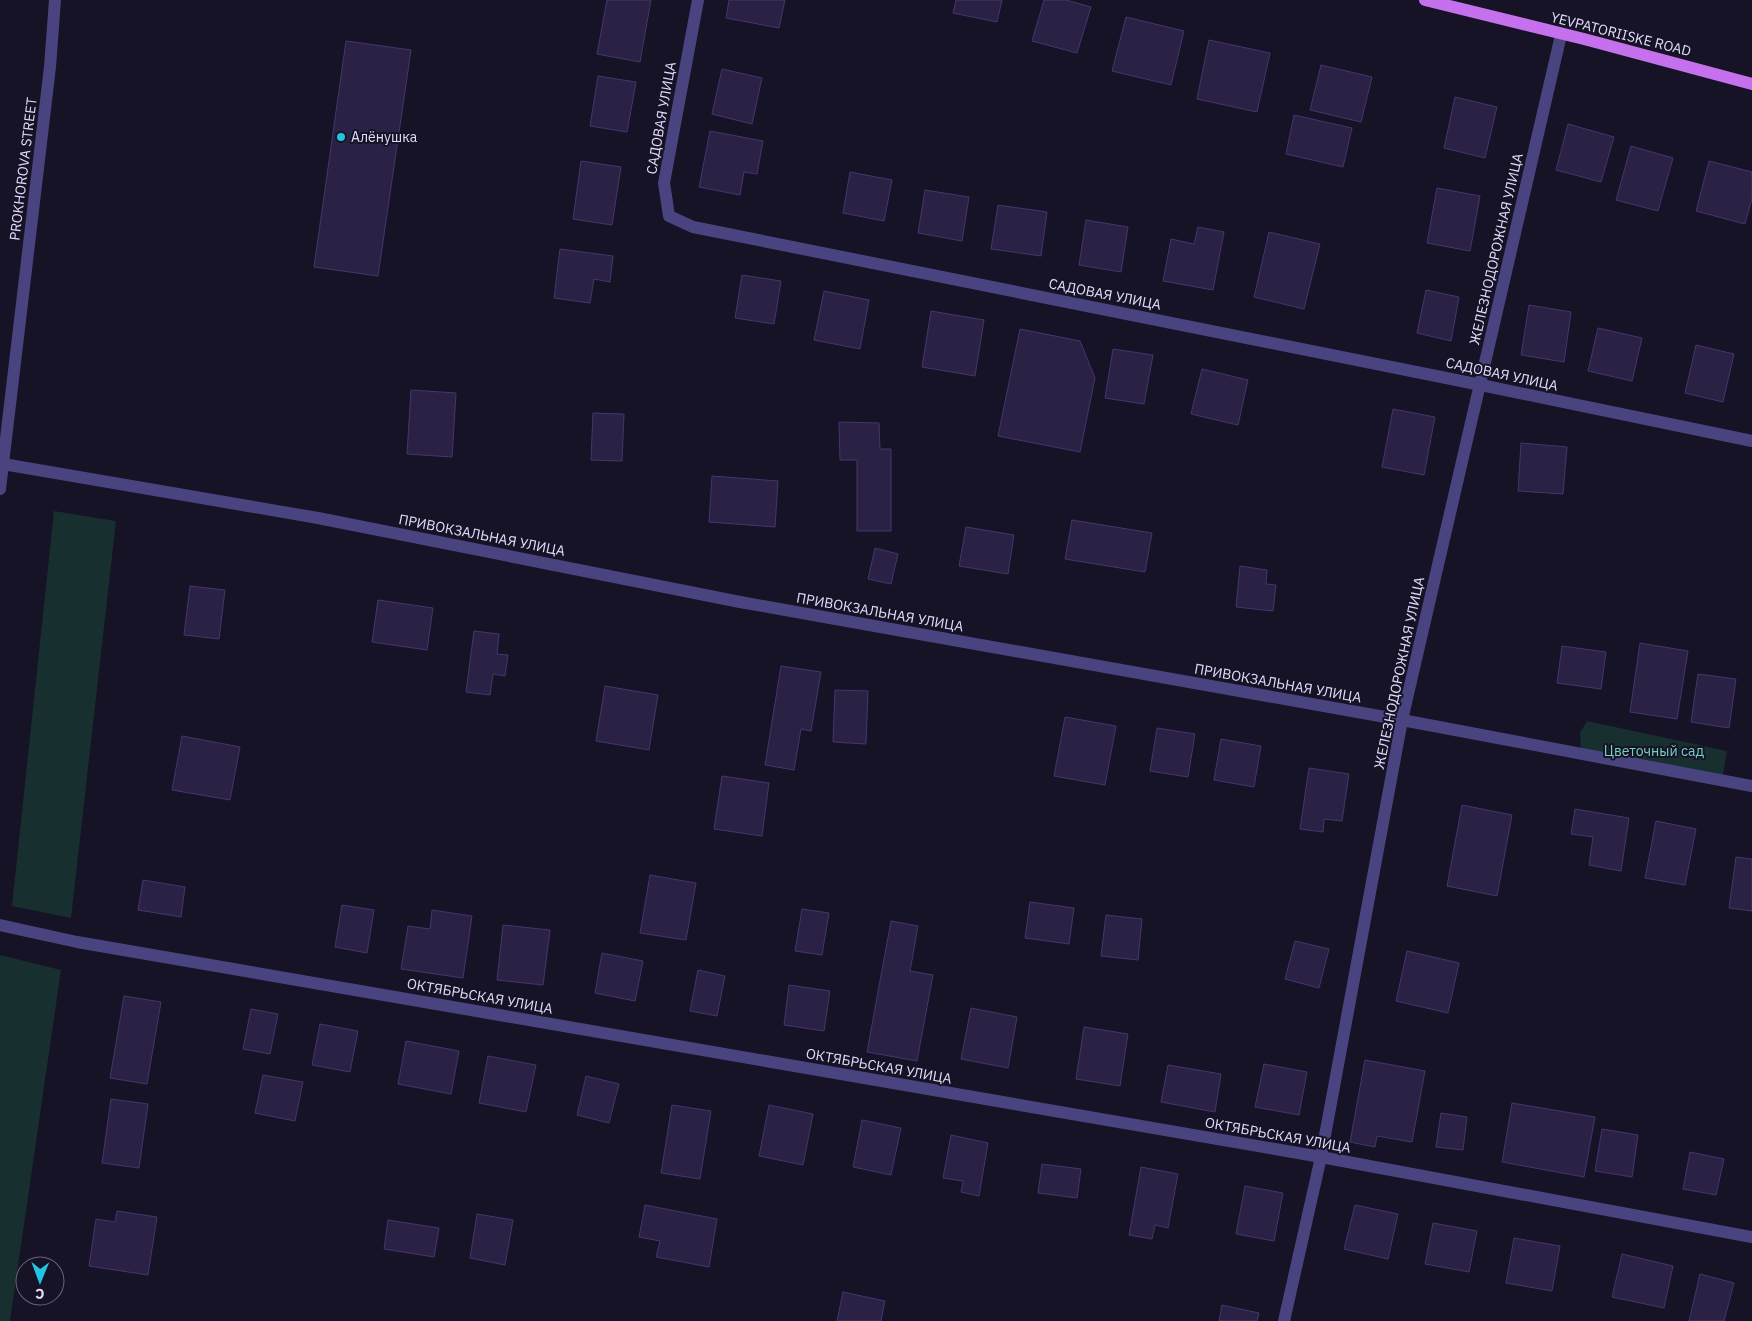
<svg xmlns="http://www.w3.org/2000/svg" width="1752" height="1321" viewBox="0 0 1752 1321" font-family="'IBM Plex Sans',sans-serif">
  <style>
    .green { fill: #172f2f }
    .building { fill: #2a2145; stroke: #44366e }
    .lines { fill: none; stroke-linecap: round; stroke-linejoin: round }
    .minor { stroke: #49447f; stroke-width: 12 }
    .major { stroke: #c571ed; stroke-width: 12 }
    .poi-dot { fill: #20c5e3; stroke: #171326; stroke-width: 2 }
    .labels { text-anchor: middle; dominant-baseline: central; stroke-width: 4; stroke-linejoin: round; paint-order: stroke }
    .street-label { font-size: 14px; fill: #e1dcfb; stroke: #171326 }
    .poi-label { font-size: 14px; fill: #e1dcfb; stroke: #171326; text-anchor: start }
    .park-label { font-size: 14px; fill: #71d2bf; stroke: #171326 }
  </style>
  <rect width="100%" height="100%" fill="#171326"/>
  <path class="green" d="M54 511 116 521 71 918 12 906Z
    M1587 721 1727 751 1722 780 1581 751 1580 733Z
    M0 955 61 970 10 1321H0Z"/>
  <path class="building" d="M607 0H651L640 62 597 54Z
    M729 0H785L779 28 726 18Z
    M956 0H1002L997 22 953 13Z
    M1044 0H1066L1091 7 1077 53 1032 41Z
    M1126 17 1184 31 1171 85 1112 71Z
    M1209 40 1270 53 1257 112 1197 99Z
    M346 41 411 50 378 276 314 267Z
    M1321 65 1372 77 1361 122 1310 110Z
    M722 69 762 78 752 124 712 114Z
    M598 76 636 82 627 132 590 126Z
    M1455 97 1497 107 1485 158 1444 148Z
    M1294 115 1352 128 1343 167 1286 154Z
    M1568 124 1614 137 1601 182 1556 170Z
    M710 131 763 141 757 174 744 172 740 195 699 187Z
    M1631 146 1673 158 1658 211 1616 200Z
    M581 161 621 167 612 225 573 219Z
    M1709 161 1752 172V198L1745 224 1696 211Z
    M850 172 892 180 884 221 843 213Z
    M1437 188 1480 196 1470 251 1427 243Z
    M925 190 969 197 962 241 918 233Z
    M998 205 1047 212 1041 256 991 249Z
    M1086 220 1128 227 1121 272 1079 265Z
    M1198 227 1224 232 1213 290 1163 281 1171 239 1194 244Z
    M1269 232 1320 244 1304 309 1254 297Z
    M560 249 613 256 610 282 594 279 590 303 554 298Z
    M742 275 781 281 774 324 735 318Z
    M1426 290 1459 297 1451 341 1417 333Z
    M824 291 869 300 860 349 814 340Z
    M1529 305 1571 312 1564 362 1521 355Z
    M931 311 984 320 975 376 922 367Z
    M1598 328 1642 338 1632 381 1588 371Z
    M1020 329 1080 341 1095 378 1080 452 998 436Z
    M1696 345 1734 354 1723 402 1685 393Z
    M1113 349 1153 355 1144 404 1105 398Z
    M1202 369 1248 380 1238 425 1191 414Z
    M411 390 456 393 452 457 407 454Z
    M1393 409 1435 417 1424 475 1382 467Z
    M593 413 624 414 622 461 591 460Z
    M839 422 879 423 880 449H891V531H857V460H840Z
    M1521 443 1567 447 1563 494 1518 491Z
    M712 476 778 481 775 527 709 522Z
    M1072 520 1152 533 1145 572 1065 559Z
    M966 527 1014 535 1008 574 959 566Z
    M875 548 898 554 891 584 868 579Z
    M1240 566 1267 570 1266 584 1276 585 1273 611 1236 607Z
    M190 586 225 590 219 639 184 635Z
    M378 600 433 608 427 650 372 642Z
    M474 631 499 634 497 654 508 655 505 676 493 674 490 695 466 692Z
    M1640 643 1688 651 1677 719 1630 712Z
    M1562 646 1606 652 1601 689 1557 683Z
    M781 666 821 672 811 731 801 729 794 770 765 765Z
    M1698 674 1736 679 1729 728 1691 722Z
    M605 686 658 695 649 750 596 741Z
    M835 690 868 691 866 744 833 742Z
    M1065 717 1116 726 1105 785 1054 776Z
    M1157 728 1195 734 1188 777 1150 771Z
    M182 736 240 747 230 800 172 790Z
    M1221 739 1261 746 1254 787 1214 780Z
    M1309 768 1349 774 1342 821 1324 819 1323 832 1300 829Z
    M722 776 769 783 762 836 714 829Z
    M1462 805 1512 815 1497 896 1447 886Z
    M1575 809 1629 818 1621 871 1589 865 1593 837 1571 834Z
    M1656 821 1696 829 1685 885 1645 878Z
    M1736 857 1752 859V911L1729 908Z
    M650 875 696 883 686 940 640 933Z
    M143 880 185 887 181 917 138 910Z
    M1030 902 1074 908 1069 944 1025 938Z
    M342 905 374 910 367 953 335 947Z
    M802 909 829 913 822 955 795 951Z
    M432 910 472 916 463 978 401 969 408 926 430 929Z
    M1106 915 1142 919 1138 960 1101 956Z
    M891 921 918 926 910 971 933 975 917 1061 867 1052Z
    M503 925 550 930 543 985 497 980Z
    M1295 941 1329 949 1319 988 1285 979Z
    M1407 951 1459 963 1448 1013 1396 1001Z
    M602 953 643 961 635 1001 595 993Z
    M698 970 725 976 717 1016 690 1011Z
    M789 985 830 991 824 1031 784 1025Z
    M124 996 161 1002 147 1084 110 1078Z
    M971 1008 1017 1017 1008 1068 961 1059Z
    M251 1009 278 1014 270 1054 243 1049Z
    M320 1024 358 1031 350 1072 312 1065Z
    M1084 1027 1128 1034 1120 1086 1076 1079Z
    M406 1041 459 1051 451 1094 398 1084Z
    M488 1056 536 1065 526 1112 479 1103Z
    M1365 1060 1425 1071 1412 1142 1377 1136 1375 1147 1350 1142Z
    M1264 1064 1307 1072 1299 1115 1255 1107Z
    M1168 1065 1221 1074 1215 1112 1161 1102Z
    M263 1075 303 1082 295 1121 255 1113Z
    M586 1076 619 1084 609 1123 577 1115Z
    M111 1099 148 1104 139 1168 102 1163Z
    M1512 1103 1595 1117 1584 1177 1502 1162Z
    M672 1105 711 1111 700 1179 661 1173Z
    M769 1105 813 1114 803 1165 759 1156Z
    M1441 1113 1467 1117 1463 1150 1436 1147Z
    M862 1120 901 1128 891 1175 853 1167Z
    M1602 1129 1638 1135 1632 1177 1595 1171Z
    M951 1135 988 1143 979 1196 961 1192 963 1181 943 1178Z
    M1690 1152 1724 1159 1716 1195 1683 1189Z
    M1042 1164 1081 1169 1077 1198 1038 1193Z
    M1141 1167 1178 1174 1168 1228 1155 1225 1152 1239 1129 1235Z
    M1245 1186 1283 1193 1274 1241 1236 1234Z
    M645 1205 717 1219 709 1267 656 1257 660 1241 639 1237Z
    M1355 1205 1398 1214 1388 1259 1344 1249Z
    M117 1211 157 1217 148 1275 89 1266 96 1219 115 1222Z
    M477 1214 513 1220 505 1265 470 1258Z
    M388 1220 439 1228 434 1257 384 1249Z
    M1433 1223 1477 1231 1469 1272 1425 1264Z
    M1514 1238 1560 1246 1552 1291 1506 1283Z
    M1622 1254 1673 1266 1664 1308 1612 1297Z
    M1700 1274 1734 1283 1724 1321H1689Z
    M843 1292 885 1301 881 1321H837Z
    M1222 1305 1259 1313 1257 1321H1219Z"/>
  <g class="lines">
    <path class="minor" d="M698 0 664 183 669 216 693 227 1481 385 1752 441
      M3 464 318 518 740 602 1402 720 1752 786
      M0 489 50 67 55 0
      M0 925 77 942 1321 1157 1752 1237
      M1284 1321 1321 1157 1402 720 1561 35"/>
    <path class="major" d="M1425 0 1584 39 1752 84"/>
  </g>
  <circle class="poi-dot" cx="341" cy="137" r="5"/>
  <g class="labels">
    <g class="street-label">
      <text transform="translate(1621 34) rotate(14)">YEVPATORIISKE ROAD</text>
      <text transform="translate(661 118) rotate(-80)">САДОВАЯ УЛИЦА</text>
      <text transform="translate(23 169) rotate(-83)">PROKHOROVA STREET</text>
      <text transform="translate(1496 249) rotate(-77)">ЖЕЛЕЗНОДОРОЖНАЯ УЛИЦА</text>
      <text transform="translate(1105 294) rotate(11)">САДОВАЯ УЛИЦА</text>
      <text transform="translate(1502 374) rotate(12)">САДОВАЯ УЛИЦА</text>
      <text transform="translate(482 535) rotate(11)">ПРИВОКЗАЛЬНАЯ УЛИЦА</text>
      <text transform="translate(880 612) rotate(10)">ПРИВОКЗАЛЬНАЯ УЛИЦА</text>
      <text transform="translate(1399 673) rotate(-78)">ЖЕЛЕЗНОДОРОЖНАЯ УЛИЦА</text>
      <text transform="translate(1278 683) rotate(10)">ПРИВОКЗАЛЬНАЯ УЛИЦА</text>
      <text transform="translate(480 996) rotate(10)">ОКТЯБРЬСКАЯ УЛИЦА</text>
      <text transform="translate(879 1066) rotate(10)">ОКТЯБРЬСКАЯ УЛИЦА</text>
      <text transform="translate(1278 1135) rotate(10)">ОКТЯБРЬСКАЯ УЛИЦА</text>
    </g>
    <g class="poi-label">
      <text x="351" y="137">Алёнушка</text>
    </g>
    <g class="park-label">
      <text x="1654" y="751">Цветочный сад</text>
    </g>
  </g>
  <g transform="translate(40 1281) rotate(181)"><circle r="24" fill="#171326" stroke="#68637b"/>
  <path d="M0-4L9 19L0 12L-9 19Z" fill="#20c5e3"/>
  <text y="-8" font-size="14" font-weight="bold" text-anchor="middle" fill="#e1dcfb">С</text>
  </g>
</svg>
